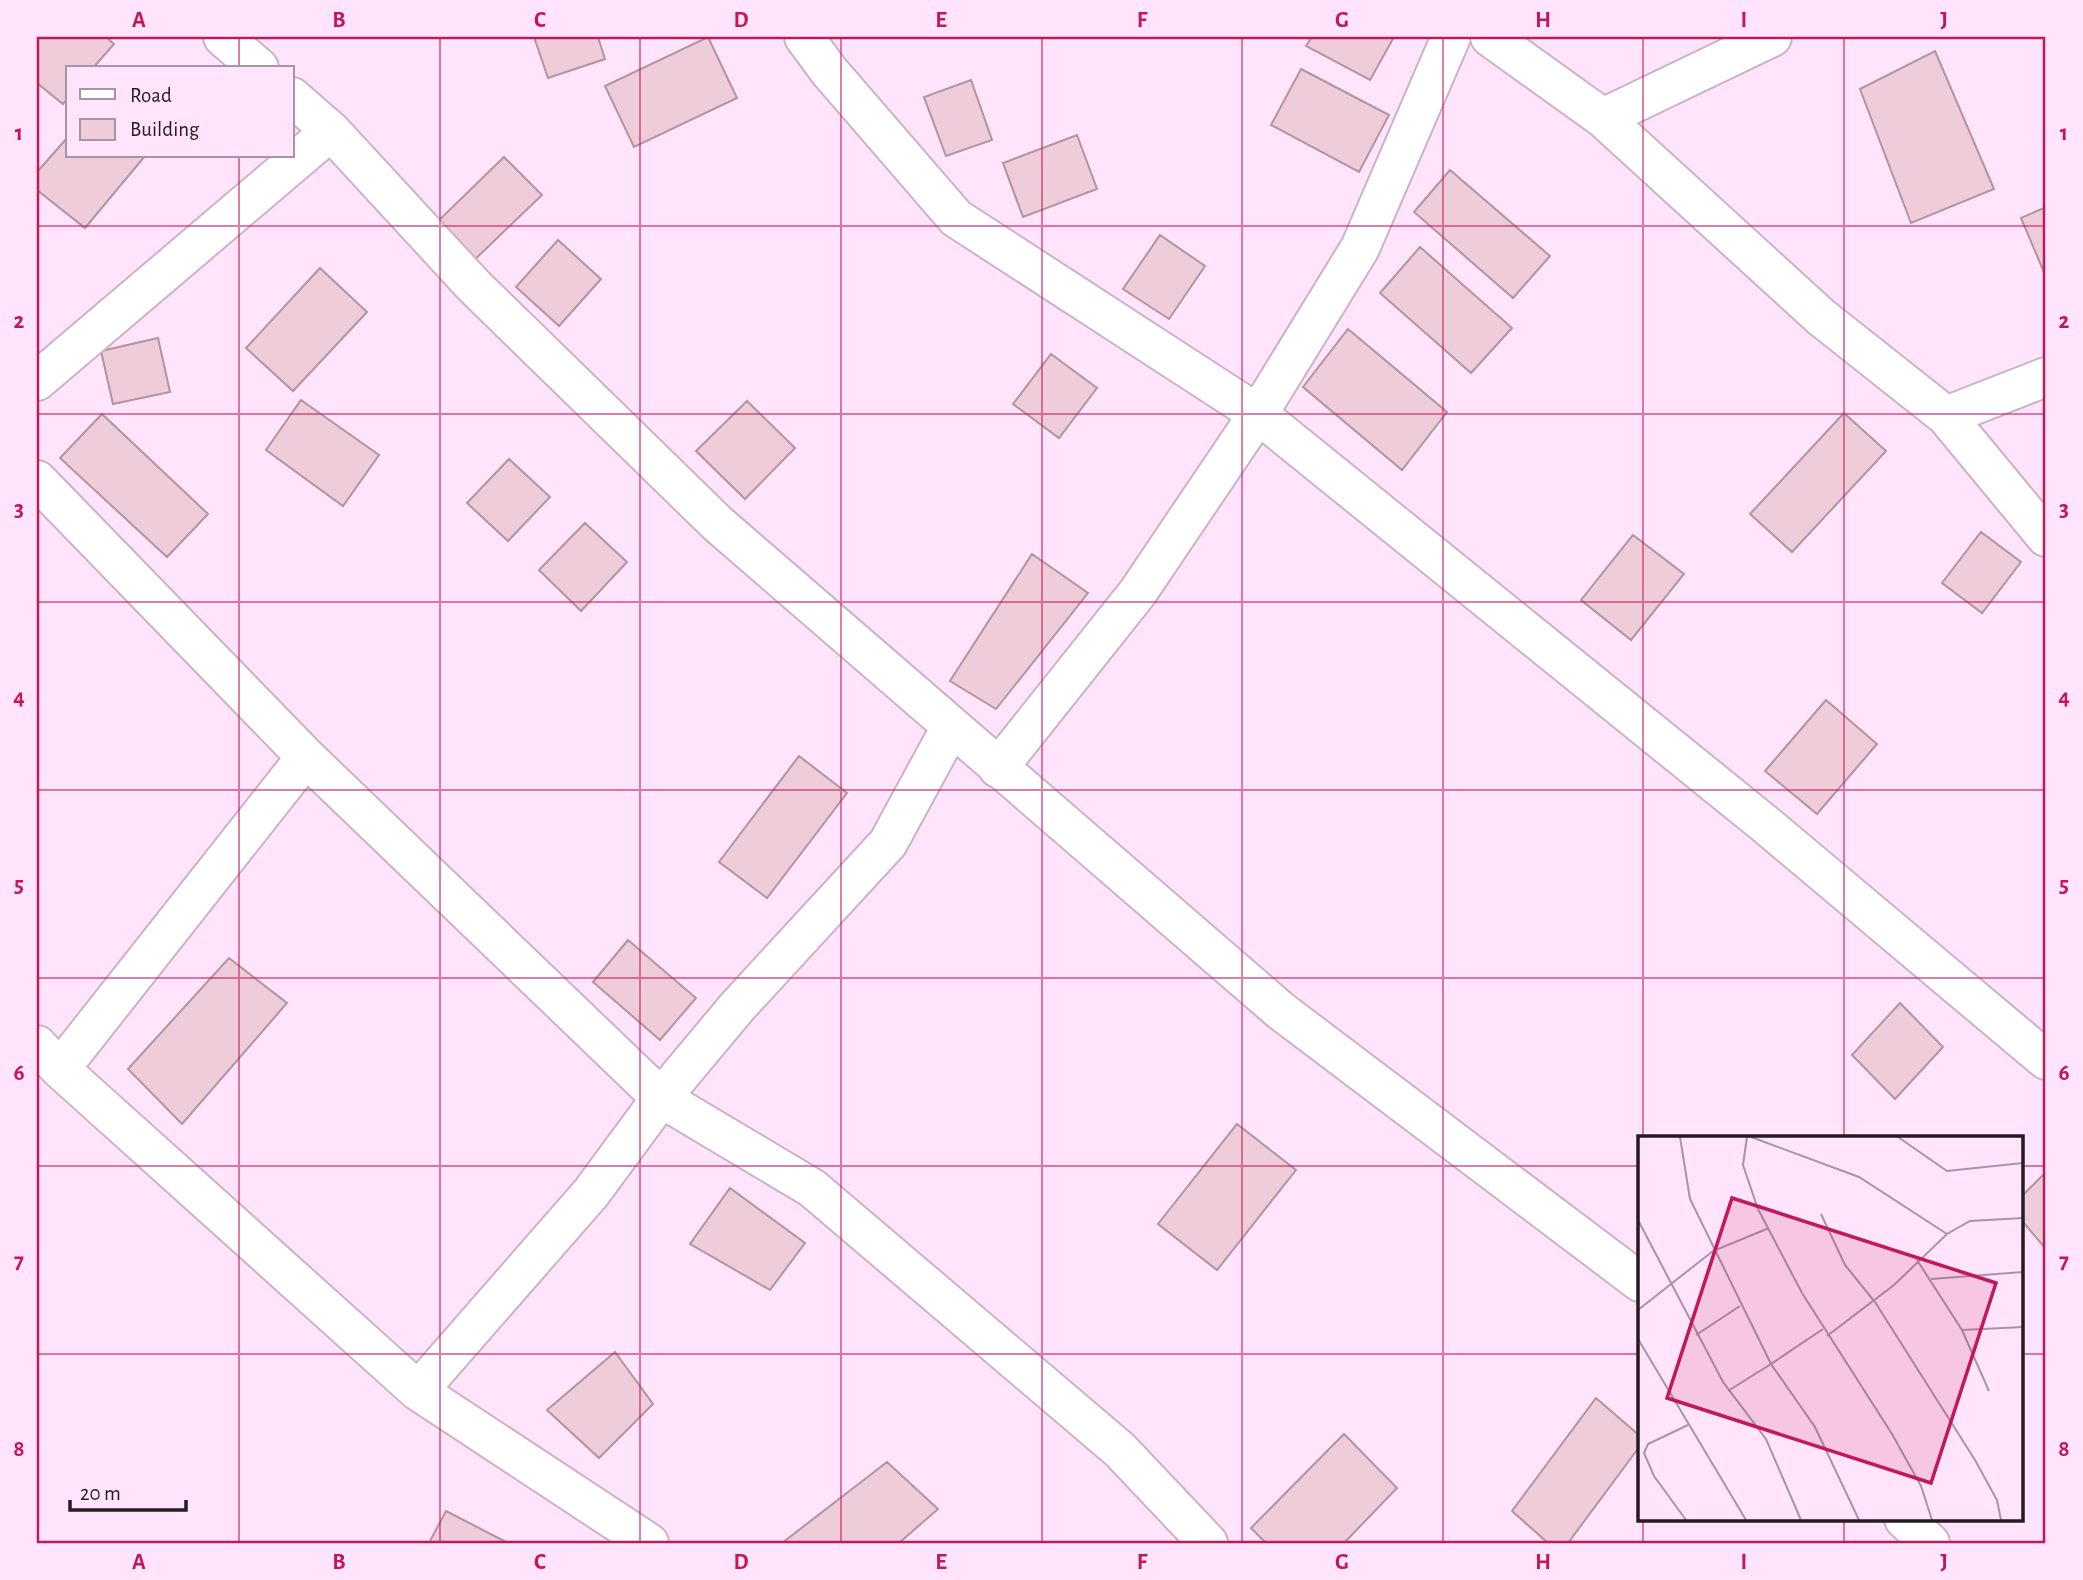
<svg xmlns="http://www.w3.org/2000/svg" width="2083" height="1580" viewBox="0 0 2083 1580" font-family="'Alegreya Sans',sans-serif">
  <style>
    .building { fill: #efccd9; stroke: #b3939f; stroke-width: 2 }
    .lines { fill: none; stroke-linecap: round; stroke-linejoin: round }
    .minor-casing { stroke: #cbb2c7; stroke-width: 42 }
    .minor { stroke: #fff; stroke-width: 38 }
    .grid { fill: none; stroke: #c2185b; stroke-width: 2; stroke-opacity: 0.55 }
    .inset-road { fill: none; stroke: #a894a5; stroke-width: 2 }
    .view { fill: #c2185b; fill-opacity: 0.15; stroke: #c2185b; stroke-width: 3.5 }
    .inset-edge { fill: none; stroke: #251b23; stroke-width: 3.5 }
    .neatline { fill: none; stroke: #c2185b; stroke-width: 2.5 }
    .grid-label { font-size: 23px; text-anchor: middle; font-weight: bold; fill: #c2185b }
  </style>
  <rect width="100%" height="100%" fill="#ffe4fb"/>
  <path class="building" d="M37 37H106L114 44 93 68H68V98L63 104 37 83Z
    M534 37H598L605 59 548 78Z
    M708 37 737 98 634 147 605 86Z
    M1312 37H1394L1370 80 1306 46Z
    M1935 51 1994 189 1911 223 1860 89Z
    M1301 69 1389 115 1359 172 1271 125Z
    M971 80 992 140 946 156 924 97Z
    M1077 135 1097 189 1023 217 1003 163Z
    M68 137V156H145L85 228 37 190V172Z
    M504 157 542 195 467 267 430 229Z
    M1450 170 1550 256 1513 298 1414 212Z
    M2046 207V277L2021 218Z
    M1160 235 1205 266 1169 319 1123 289Z
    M558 240 601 279 559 326 516 287Z
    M1420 247 1512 328 1471 373 1380 293Z
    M320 268 367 312 293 391 246 348Z
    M1348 329 1447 412 1402 470 1303 387Z
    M158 338 170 392 113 404 101 351Z
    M1051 354 1097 388 1059 438 1013 404Z
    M301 400 379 455 343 506 266 450Z
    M747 401 795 448 745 499 696 451Z
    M1844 413 1886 451 1792 552 1750 514Z
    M102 414 208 514 167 557 60 458Z
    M509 459 550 497 508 541 467 503Z
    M585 523 627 562 581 611 539 570Z
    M1981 532 2021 562 1982 613 1942 583Z
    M1633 535 1684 574 1631 640 1581 600Z
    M1032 554 1088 593 996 709 950 681Z
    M1826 700 1877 744 1817 814 1765 771Z
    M799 756 847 793 767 898 719 862Z
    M628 940 696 998 660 1040 593 982Z
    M229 958 287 1003 182 1124 128 1069Z
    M1900 1003 1943 1047 1895 1099 1852 1055Z
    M1237 1124 1296 1170 1217 1270 1158 1224Z
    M2046 1172V1249L2022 1221V1196Z
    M730 1188 805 1243 770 1290 690 1244Z
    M615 1352 653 1404 599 1458 547 1410Z
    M1596 1398 1640 1436V1446L1568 1543H1548L1512 1511Z
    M1344 1434 1397 1488 1344 1543H1266L1251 1528Z
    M887 1462 938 1509 899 1543H782Z
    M446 1511 508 1543H429Z"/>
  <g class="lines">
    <g class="minor-casing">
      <path id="minor" d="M223 37 259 68
        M804 37 829 71 956 218 1258 414 1765 824 2046 1060
        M1490 37 1603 118 1821 317 1946 416 2046 537
        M292 97 331 131 474 286 718 524 1281 1011 1640 1282
        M1603 118 1772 37
        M37 381 331 131
        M1946 416 2046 377
        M37 480 306 757 661 1098 591 1193 418 1391
        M951 727 888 843 737 1007 661 1098 812 1188 1120 1450 1208 1543
        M998 768 1138 592 1258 414 1360 248 1451 37
        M37 1045 60 1069 418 1391 649 1543
        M60 1069 306 757
        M1904 1519 1930 1543"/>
    </g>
    <use href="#minor" class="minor"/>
  </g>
  <path class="grid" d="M239 37V68M440 37V1543M640 37V1543M841 37V1543M1042 37V1543M1242 37V1543M1443 37V1543M1643 37V1137M1844 37V1137M239 156V1543M37 226H2046M37 414H2046M37 602H2046M37 790H2046M37 978H2046M37 1166H1640M2022 1166H2046M37 1354H1640M2022 1354H2046M1643 1519V1543M1844 1519V1543"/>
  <g transform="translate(1638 1136)">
    <rect width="385" height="385" fill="#ffe4fb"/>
    <path class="inset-road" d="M42 1 52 63 133 228 90 255M109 1 105 29 120 73 164 157 254 298 283 350 294 384M113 1 221 41 309 98M260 1 309 35 385 27M183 78 207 129 237 166 337 324 359 364 363 384M0 84 85 246 128 303 163 384M279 124 324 194 351 255M293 143 385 136M0 174 75 115 131 92M185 193 133 228 177 291 221 384M324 194 385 191M58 199 102 170M189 200 256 149 309 98 332 85 385 82M0 203 108 384M48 384 16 340 6 317 10 308 50 289"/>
    <path class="view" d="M94 62 358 147 293 347 29 262Z"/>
    <rect width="385" height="385" class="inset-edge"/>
  </g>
  <rect width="2083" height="1580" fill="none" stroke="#ffe4fb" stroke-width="77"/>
  <rect x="66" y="66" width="228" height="91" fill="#ffe4fb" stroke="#a894a5" stroke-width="2"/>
  <rect x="80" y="89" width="35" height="10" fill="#ffffff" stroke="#a894a5" stroke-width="2"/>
  <text x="130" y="102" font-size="21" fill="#251b23">Road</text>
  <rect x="80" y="119" width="35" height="21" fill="#efccd9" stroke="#a894a5" stroke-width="2"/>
  <text x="130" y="136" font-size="21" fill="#251b23">Building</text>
  <path d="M70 1500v10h116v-10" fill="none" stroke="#251b23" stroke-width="3.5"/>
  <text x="80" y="1500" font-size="21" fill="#251b23" stroke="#ffe4fb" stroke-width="5" paint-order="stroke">20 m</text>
  <rect x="38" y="38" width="2006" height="1504" class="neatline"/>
  <g class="grid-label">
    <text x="139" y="27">A</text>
    <text x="339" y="27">B</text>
    <text x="540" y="27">C</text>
    <text x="741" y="27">D</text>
    <text x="941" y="27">E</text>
    <text x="1142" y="27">F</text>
    <text x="1342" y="27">G</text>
    <text x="1543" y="27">H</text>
    <text x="1744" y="27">I</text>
    <text x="1944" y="27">J</text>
    <text x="19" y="140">1</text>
    <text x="2064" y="140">1</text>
    <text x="19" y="328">2</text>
    <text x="2064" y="328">2</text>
    <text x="19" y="516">3</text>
    <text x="2064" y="516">3</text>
    <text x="19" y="704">4</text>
    <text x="2064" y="704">4</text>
    <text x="19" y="892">5</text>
    <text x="2064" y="892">5</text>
    <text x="19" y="1080">6</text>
    <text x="2064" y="1080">6</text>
    <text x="19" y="1268">7</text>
    <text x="2064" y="1268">7</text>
    <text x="19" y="1456">8</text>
    <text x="2064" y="1456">8</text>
    <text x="139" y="1569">A</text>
    <text x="339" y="1569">B</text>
    <text x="540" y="1569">C</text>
    <text x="741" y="1569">D</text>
    <text x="941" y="1569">E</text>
    <text x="1142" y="1569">F</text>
    <text x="1342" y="1569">G</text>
    <text x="1543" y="1569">H</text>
    <text x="1744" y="1569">I</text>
    <text x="1944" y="1569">J</text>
  </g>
</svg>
